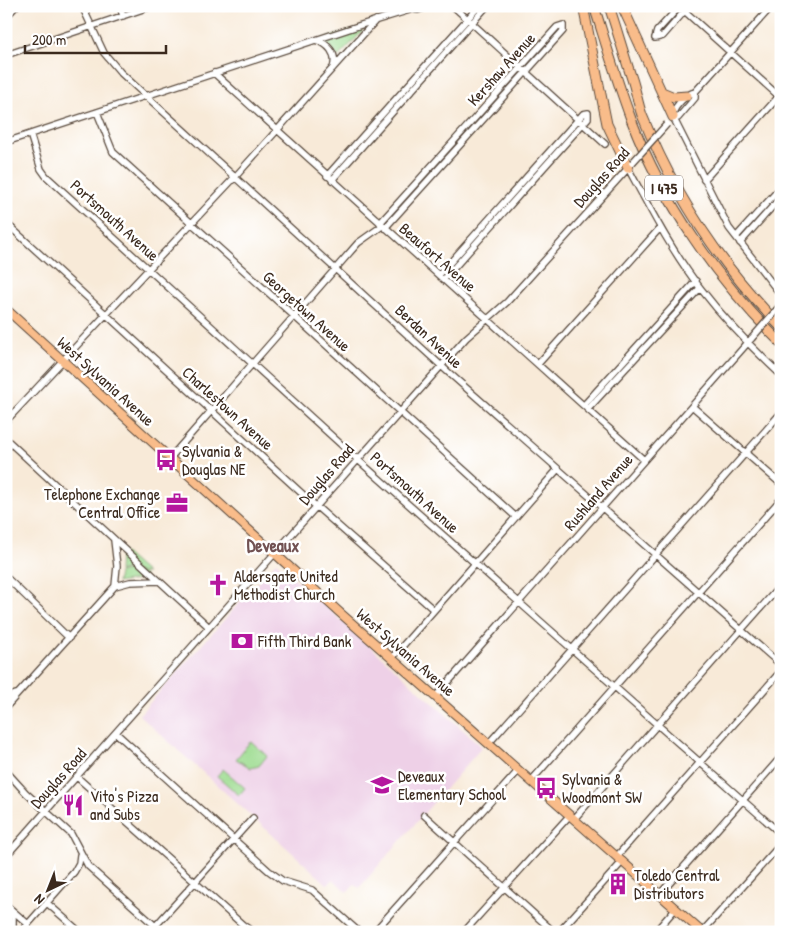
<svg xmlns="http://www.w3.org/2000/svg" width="787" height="938" viewBox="0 0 787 938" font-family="'Patrick Hand',sans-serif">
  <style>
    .built { fill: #eed0e7 }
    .green { fill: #9edc91; stroke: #6c8358 }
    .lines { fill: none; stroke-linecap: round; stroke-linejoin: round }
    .minor-casing { stroke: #57473a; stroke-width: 8 }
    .major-casing { stroke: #57473a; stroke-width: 10 }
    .highway-casing { stroke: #57473a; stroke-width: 11 }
    .minor { stroke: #fff; stroke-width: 5.5 }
    .major { stroke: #f9bc8a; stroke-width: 8 }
    .highway { stroke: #f9bc8a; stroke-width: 9 }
    .minor-bridge-casing { stroke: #57473a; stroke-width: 8; stroke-linecap: butt }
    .minor-bridge { stroke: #fff; stroke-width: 5.5 }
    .labels { text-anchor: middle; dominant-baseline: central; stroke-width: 5; stroke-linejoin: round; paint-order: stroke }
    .shield { fill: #fff; stroke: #766a62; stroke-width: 1 }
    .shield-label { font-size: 15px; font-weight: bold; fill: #3b2a1e }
    .street-label { font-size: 16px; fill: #3b2a1e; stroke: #fff }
    .poi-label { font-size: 16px; fill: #3b2a1e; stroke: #fff; text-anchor: start }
    .neighbourhood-label { font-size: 18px; font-weight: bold; fill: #725253; stroke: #fff }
  </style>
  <rect width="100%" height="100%" fill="#fff"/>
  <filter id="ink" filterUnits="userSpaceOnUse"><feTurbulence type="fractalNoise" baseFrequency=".02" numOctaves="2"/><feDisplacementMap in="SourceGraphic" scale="10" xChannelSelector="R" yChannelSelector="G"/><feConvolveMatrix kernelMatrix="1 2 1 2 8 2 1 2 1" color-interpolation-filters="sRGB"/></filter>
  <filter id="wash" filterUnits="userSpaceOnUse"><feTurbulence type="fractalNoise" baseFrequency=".0096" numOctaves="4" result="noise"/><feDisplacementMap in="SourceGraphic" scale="20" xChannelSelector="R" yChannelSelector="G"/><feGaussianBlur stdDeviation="1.12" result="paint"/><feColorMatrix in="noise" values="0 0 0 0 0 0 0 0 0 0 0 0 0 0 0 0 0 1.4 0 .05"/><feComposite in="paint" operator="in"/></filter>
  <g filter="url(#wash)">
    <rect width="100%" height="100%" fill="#f8ead8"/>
    <path class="built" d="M276 562 482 747 359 888 354 884 347 892 333 879 327 884 139 715Z"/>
    <path class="green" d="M360 28 363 31 338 57 323 39Z
      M120 551H122L147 573H141L145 576 144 579 117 583 119 573 131 570 141 573 130 568 119 572Z
      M252 742 267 756 259 766 251 768 236 759 249 743Z
      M223 769 245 788 239 795 217 776Z"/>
  </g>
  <g filter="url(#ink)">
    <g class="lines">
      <g class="minor-casing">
        <path id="minor" d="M82 6 104 53 121 73 448 372 781 665
          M120 6 123 16
          M453 6 605 144
          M679 6 781 98
          M6 17 16 6
          M655 38 663 36 689 6
          M655 38 657 31 680 6
          M315 40C328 43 338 54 333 68
          M6 55 152 6
          M214 73 644 460
          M97 112 113 152 516 517
          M673 114C675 105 687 94 695 92L772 6
          M673 117 729 228 781 295
          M673 117 678 118 695 98V92
          M30 134 41 169 46 176 357 459 781 834
          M6 142 361 25 413 9 418 10 430 6
          M628 168C650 209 672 252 701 289 725 320 752 348 781 375
          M327 176 479 6
          M332 180 487 6
          M704 180 781 94
          M6 223 309 500 434 610
          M380 223 557 27 563 25V31L385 228
          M736 237 781 187
          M740 243 781 197
          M439 275 583 114 588 113V118L444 279
          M538 364 660 228
          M584 405 696 281
          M692 406 781 484
          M588 409 700 288
          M6 421 235 177 376 20
          M6 439 209 627
          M170 458 358 243 382 226
          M114 540 117 566 115 586
          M6 577 69 638
          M392 658 558 469
          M436 696 752 338
          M6 698 16 694
          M6 707 115 586 130 582 159 581
          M116 733 269 871 283 881 312 890 359 932
          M489 743 781 413
          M6 771 26 793 71 834 88 866 162 932
          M77 777 243 925 253 932
          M531 781 781 499
          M424 815 554 932
          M574 819 781 585
          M6 856 466 338 507 302 630 166
          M617 856 781 671
          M660 894 781 757
          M47 903 80 932
          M6 905 28 924
          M11 910 13 918V932
          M21 932 74 872 79 863 80 855
          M150 932 253 818
          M374 932 519 770
          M464 932 570 815
          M559 932 623 861
          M655 932 676 908
          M702 932 781 844"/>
      </g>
      <g class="major-casing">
        <path id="major" d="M6 309 338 611 702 932"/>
      </g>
      <g class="highway-casing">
        <path id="highway" d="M583 6 607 124 628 168
          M594 6C606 44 617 82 631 119 663 203 717 280 781 343
          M609 6C617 30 624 55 632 79 636 91 638 104 642 115 674 194 721 266 781 327
          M622 6 673 117
          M662 92 674 97 687 96"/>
      </g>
      <use href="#minor" class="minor"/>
      <use href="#major" class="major"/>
      <use href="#highway" class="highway"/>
      <g class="minor-bridge-casing">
        <path id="minor-bridge" d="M632 163 667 124
          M752 338 780 306"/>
      </g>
      <use href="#minor-bridge" class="minor-bridge"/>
    </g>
  </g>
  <defs>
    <g id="bus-bare" transform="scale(1.725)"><path d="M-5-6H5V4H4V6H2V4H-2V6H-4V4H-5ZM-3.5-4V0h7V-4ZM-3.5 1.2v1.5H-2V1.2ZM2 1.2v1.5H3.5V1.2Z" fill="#b5179e" stroke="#fff" stroke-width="2.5" paint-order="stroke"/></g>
    <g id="office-bare" transform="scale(1.725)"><path d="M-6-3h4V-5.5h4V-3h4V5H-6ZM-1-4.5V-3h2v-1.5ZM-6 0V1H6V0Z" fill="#b5179e" stroke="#fff" stroke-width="2.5" paint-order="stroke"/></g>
    <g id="church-bare" transform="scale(1.725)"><path d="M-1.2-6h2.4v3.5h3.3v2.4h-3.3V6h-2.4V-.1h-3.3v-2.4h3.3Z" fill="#b5179e" stroke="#fff" stroke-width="2.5" paint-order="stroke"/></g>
    <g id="bank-bare" transform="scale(1.725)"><path d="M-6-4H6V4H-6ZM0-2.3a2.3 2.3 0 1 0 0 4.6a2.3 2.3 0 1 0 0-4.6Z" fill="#b5179e" stroke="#fff" stroke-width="2.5" paint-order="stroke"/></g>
    <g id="school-bare" transform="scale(1.725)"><path d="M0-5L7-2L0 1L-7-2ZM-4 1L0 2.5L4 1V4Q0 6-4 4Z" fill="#b5179e" stroke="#fff" stroke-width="2.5" paint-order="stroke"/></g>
    <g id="restaurant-bare" transform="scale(1.725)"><path d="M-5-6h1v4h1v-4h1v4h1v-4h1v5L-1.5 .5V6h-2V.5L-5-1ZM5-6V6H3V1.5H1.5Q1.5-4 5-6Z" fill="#b5179e" stroke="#fff" stroke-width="2.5" paint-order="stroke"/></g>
    <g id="building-bare" transform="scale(1.725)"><path d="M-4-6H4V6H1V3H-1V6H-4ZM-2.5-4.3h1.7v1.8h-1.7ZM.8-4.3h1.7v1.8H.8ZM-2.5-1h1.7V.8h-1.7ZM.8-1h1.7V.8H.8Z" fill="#b5179e" stroke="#fff" stroke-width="2.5" paint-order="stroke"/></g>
  </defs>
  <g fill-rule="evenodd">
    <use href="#bus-bare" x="166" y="460"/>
    <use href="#office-bare" x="177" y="503"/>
    <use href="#church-bare" x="218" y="585"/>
    <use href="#bank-bare" x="242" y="641"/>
    <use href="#school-bare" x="382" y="785"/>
    <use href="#bus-bare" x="546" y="788"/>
    <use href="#restaurant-bare" x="73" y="805"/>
    <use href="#building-bare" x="618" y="884"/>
  </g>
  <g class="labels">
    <rect class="shield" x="645" y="175.5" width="38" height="25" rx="4"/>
    <g class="shield-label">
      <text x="664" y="188">I 475</text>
    </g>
    <g class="street-label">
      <text transform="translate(501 69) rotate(-48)">Kershaw Avenue</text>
      <text transform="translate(601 177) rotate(-48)">Douglas Road</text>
      <text transform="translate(115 220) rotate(42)">Portsmouth Avenue</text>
      <text transform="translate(438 257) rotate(41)">Beaufort Avenue</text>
      <text transform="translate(307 311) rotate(42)">Georgetown Avenue</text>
      <text transform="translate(429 336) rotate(43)">Berdan Avenue</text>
      <text transform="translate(106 381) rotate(42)">West Sylvania Avenue</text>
      <text transform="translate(228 408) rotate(42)">Charlestown Avenue</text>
      <text transform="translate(326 474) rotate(-49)">Douglas Road</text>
      <text transform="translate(415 492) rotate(42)">Portsmouth Avenue</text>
      <text transform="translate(598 492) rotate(-49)">Rushland Avenue</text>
      <text transform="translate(406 652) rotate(41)">West Sylvania Avenue</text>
      <text transform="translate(58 778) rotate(-48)">Douglas Road</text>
    </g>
    <g class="poi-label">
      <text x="182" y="451">Sylvania &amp;<tspan x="182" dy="18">Douglas NE</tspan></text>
      <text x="160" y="494" text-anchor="end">Telephone Exchange<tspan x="160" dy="18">Central Office</tspan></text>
      <text x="234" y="576">Aldersgate United<tspan x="234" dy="18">Methodist Church</tspan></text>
      <text x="258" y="641">Fifth Third Bank</text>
      <text x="398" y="776">Deveaux<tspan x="398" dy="18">Elementary School</tspan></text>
      <text x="562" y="779">Sylvania &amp;<tspan x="562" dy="18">Woodmont SW</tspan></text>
      <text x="90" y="796">Vito's Pizza<tspan x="90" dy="18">and Subs</tspan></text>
      <text x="634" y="875">Toledo Central<tspan x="634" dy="18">Distributors</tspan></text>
    </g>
    <g class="neighbourhood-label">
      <text x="273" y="545">Deveaux</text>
    </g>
  </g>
  <rect width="787" height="938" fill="none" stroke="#fff" stroke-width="25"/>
  <g transform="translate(48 890) rotate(223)" stroke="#ffffff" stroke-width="4" paint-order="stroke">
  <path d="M0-4L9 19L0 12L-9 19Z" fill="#3b2a1e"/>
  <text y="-8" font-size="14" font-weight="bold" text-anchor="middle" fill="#3b2a1e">N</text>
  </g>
  <path d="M25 45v8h141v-8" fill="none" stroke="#3b2a1e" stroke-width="2.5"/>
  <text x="32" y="45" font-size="15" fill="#3b2a1e" stroke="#ffffff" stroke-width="4" paint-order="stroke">200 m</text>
</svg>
